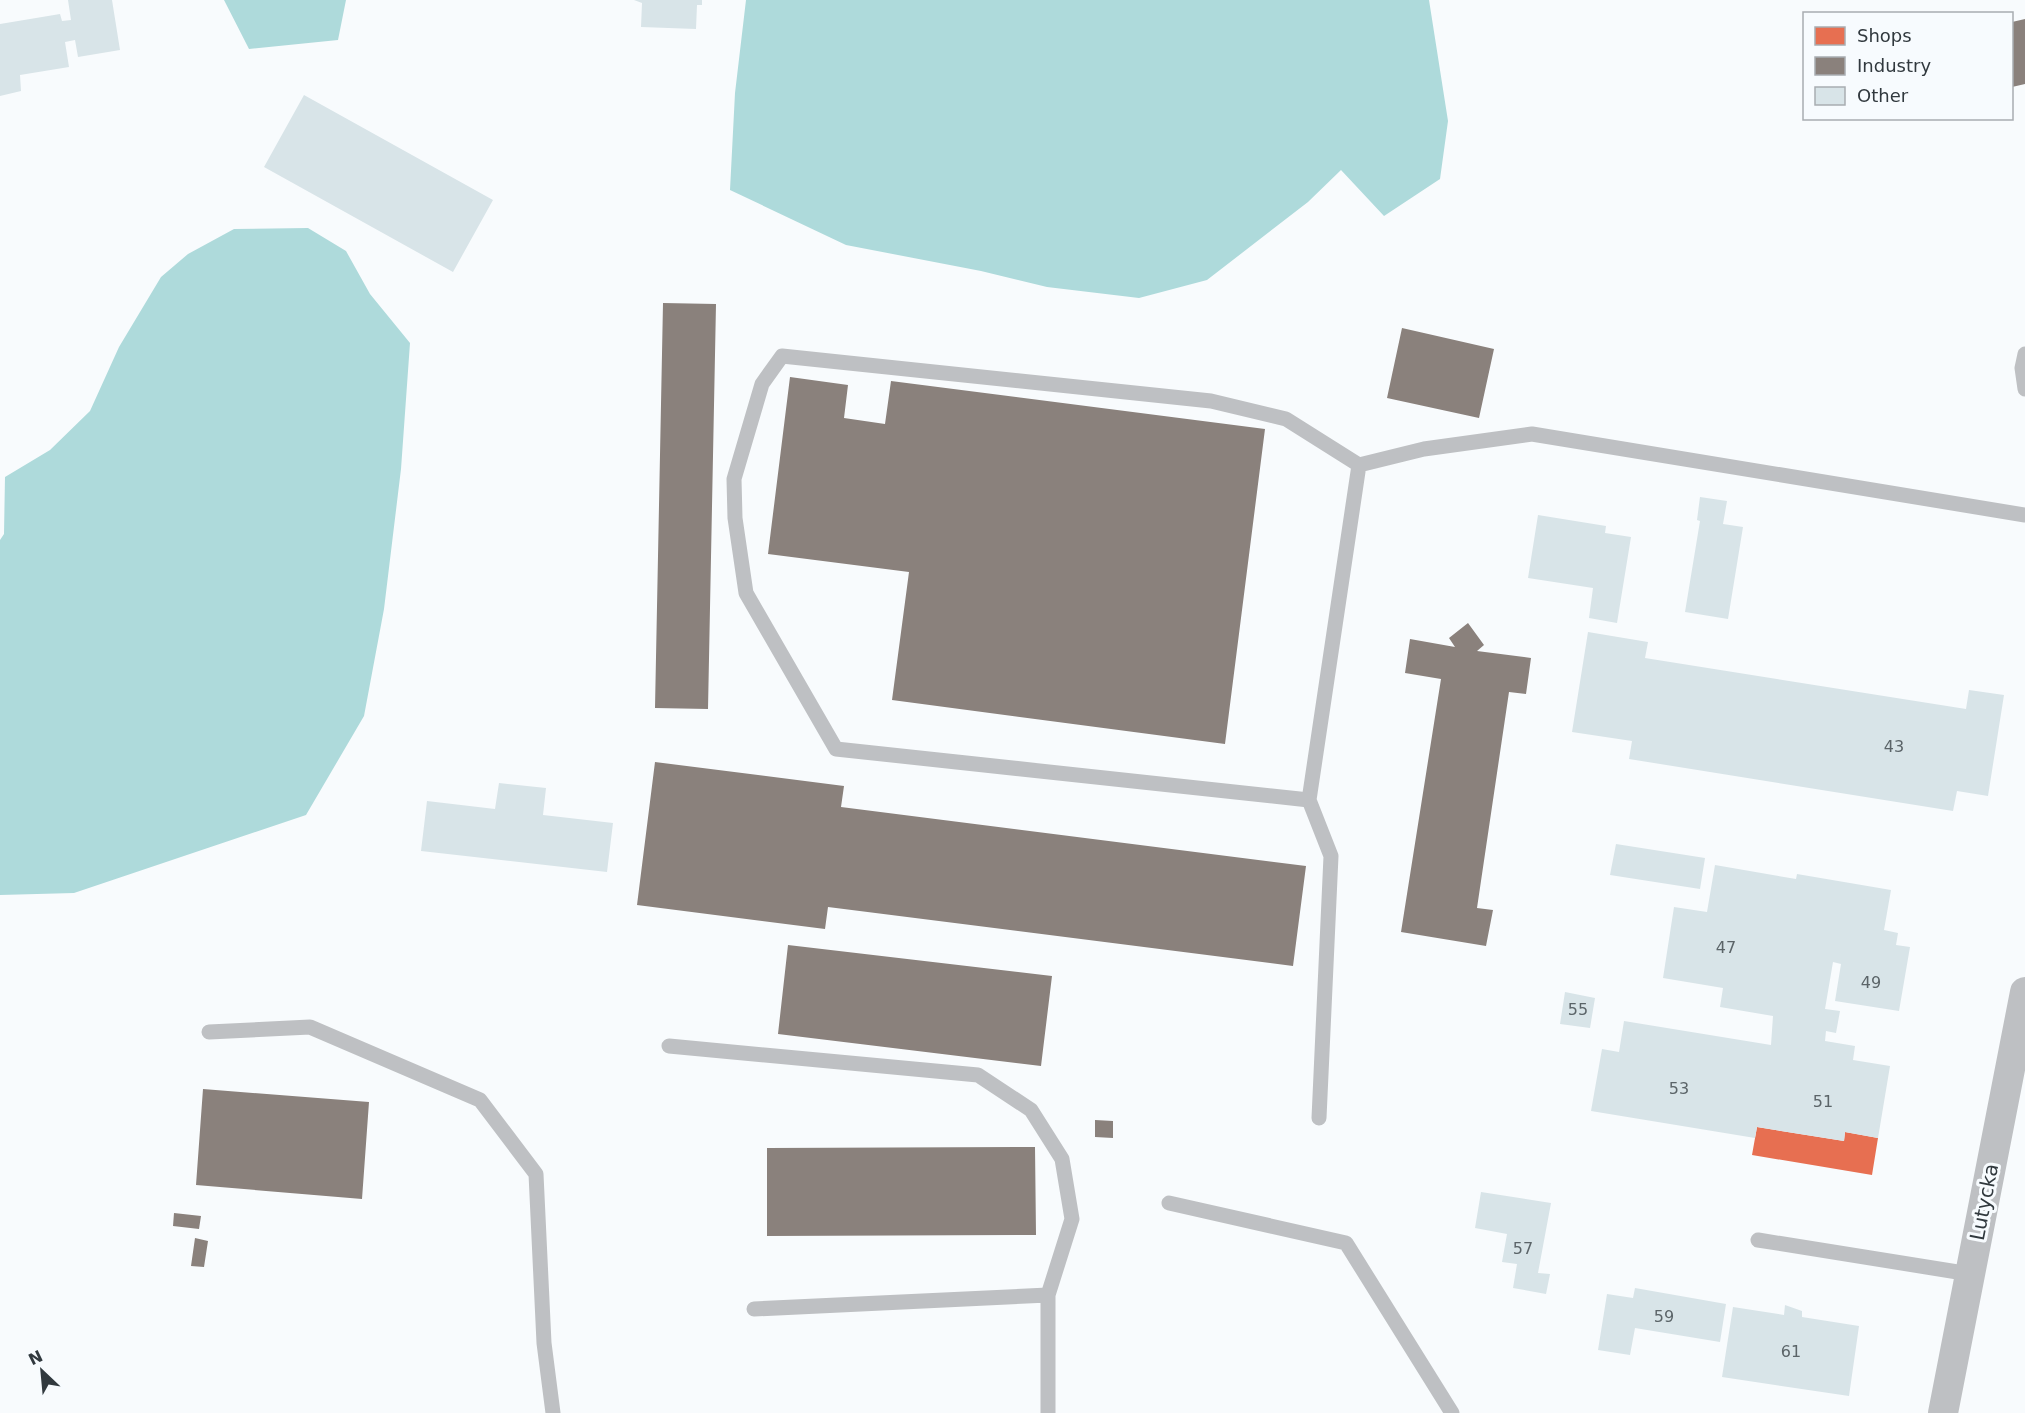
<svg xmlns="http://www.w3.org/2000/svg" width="2025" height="1413" viewBox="0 0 2025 1413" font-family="'DejaVu Sans',sans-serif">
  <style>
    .water { fill: #aedadb }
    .shops { fill: #e76f51 }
    .industry { fill: #8a817c }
    .building { fill: #d8e4e8 }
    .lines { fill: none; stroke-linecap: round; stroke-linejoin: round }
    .lane { stroke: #bec0c3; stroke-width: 15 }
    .street { stroke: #bec0c3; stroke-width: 30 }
    .labels { text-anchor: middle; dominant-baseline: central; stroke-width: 6; stroke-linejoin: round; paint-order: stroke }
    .number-label { font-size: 16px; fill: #5b6468 }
    .street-label { font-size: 20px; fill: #31393e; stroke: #f7fbfe }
  </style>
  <rect width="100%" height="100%" fill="#f8fbfd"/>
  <path class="water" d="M224 0H346L338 40 249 49Z
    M746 0H1429L1448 121 1440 179 1384 216 1341 170 1308 202 1207 280 1139 298 1047 287 981 271 846 245 730 190 735 93Z
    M308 228 346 251 370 294 410 343 401 469 384 609 364 716 306 815 74 893 0 895V540L4 534 5 477 50 450 90 411 119 347 161 277 188 254 234 229Z"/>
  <path class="shops" d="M1757 1127 1844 1141 1845 1132 1878 1138 1872 1175 1752 1155Z"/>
  <path class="industry" d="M2025 19V84L2012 87V22Z
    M663 303 716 304 708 709 655 708Z
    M1402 328 1494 349 1479 418 1387 398Z
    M790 377 848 385 844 418 885 424 891 381 1265 429 1225 744 892 700 909 572 768 554Z
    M1468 623 1484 645 1477 651 1531 658 1526 694 1509 692 1477 908 1493 910 1486 946 1401 932 1441 679 1405 673 1410 639 1455 647 1449 638Z
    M655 762 844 786 841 807 1306 866 1293 966 828 907 825 929 637 905Z
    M788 945 1052 976 1041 1066 778 1034Z
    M203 1089 369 1102 362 1199 196 1185Z
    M1095 1120 1113 1121V1138L1095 1137Z
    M1035 1147 1036 1235 767 1236V1148Z
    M174 1213 201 1216 199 1229 173 1226Z
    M195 1238 208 1241 204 1267 191 1266Z"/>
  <path class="building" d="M68 0H112L120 50 78 57 75 40 65 42 69 67 20 75 21 91 0 96V24L60 14 62 21 71 20Z
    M634 0H702V5H697L696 29 641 27 642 3Z
    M304 95 493 200 453 272 264 167Z
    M1700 497 1727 501 1723 524 1743 527 1728 619 1685 612 1700 521 1697 520Z
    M1538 515 1606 526 1605 533 1631 537 1617 623 1589 618 1593 588 1528 578Z
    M1588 632 1648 642 1645 658 1966 709 1969 690 2004 695 1988 796 1957 791 1953 811 1629 759 1632 741 1572 732Z
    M499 783 546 788 543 815 613 823 607 872 421 851 427 801 495 809Z
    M1616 844 1705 858 1700 889 1610 875Z
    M1715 865 1796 879 1797 874 1891 890 1884 930 1898 933 1896 945 1910 947 1899 1011 1835 1001 1841 964 1833 962 1825 1009 1840 1011 1836 1033 1826 1031 1825 1041 1855 1046 1853 1060 1890 1066 1878 1138 1845 1132 1844 1141 1757 1127 1755 1138 1591 1111 1602 1049 1619 1052 1624 1021 1771 1045 1773 1016 1720 1007 1723 988 1663 978 1674 907 1707 912Z
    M1565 992 1595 998 1590 1028 1560 1024Z
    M1481 1192 1551 1203 1538 1273 1550 1274 1546 1294 1513 1288 1517 1264 1502 1262 1507 1234 1475 1228Z
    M1635 1288 1726 1304 1720 1342 1635 1328 1630 1355 1598 1350 1607 1294 1633 1298Z
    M1785 1305 1802 1311V1317L1859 1326 1849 1396 1722 1377 1733 1307 1784 1315Z"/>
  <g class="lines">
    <path class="lane" d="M2025 354 2022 368 2025 389
      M1359 465 1286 419 1211 401 782 356 762 384 734 479 735 518 746 593 836 749 1309 800 1359 465 1424 449 1532 434 2025 515
      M1309 800 1331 856 1319 1118
      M209 1032 310 1027 480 1100 536 1174 544 1343 553 1413
      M669 1046 978 1075 1031 1110 1062 1159 1072 1219 1048 1295V1413
      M1169 1203 1346 1243 1452 1413
      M1758 1240 1970 1274
      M754 1309 1048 1295"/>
    <path class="street" d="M1943 1413 2025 992"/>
  </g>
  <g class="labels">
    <g class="number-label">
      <text x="1894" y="746">43</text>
      <text x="1726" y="947">47</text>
      <text x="1871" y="982">49</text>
      <text x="1578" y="1009">55</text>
      <text x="1679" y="1088">53</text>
      <text x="1823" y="1101">51</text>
      <text x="1523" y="1248">57</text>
      <text x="1664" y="1316">59</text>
      <text x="1791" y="1351">61</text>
    </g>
    <g class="street-label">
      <text transform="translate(1984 1202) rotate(-79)">Lutycka</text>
    </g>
  </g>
  <rect x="1803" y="12" width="210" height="108" fill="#f7fbfe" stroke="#a8adb1" stroke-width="1.5"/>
  <rect x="1815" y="27" width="30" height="18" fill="#e76f51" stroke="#a8adb1" stroke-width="1.5"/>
  <text x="1857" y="42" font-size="18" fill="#31393e">Shops</text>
  <rect x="1815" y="57" width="30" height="18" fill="#8a817c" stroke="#a8adb1" stroke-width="1.5"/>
  <text x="1857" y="72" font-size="18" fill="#31393e">Industry</text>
  <rect x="1815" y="87" width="30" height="18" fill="#d8e4e8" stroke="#a8adb1" stroke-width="1.5"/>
  <text x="1857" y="102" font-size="18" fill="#31393e">Other</text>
  <g transform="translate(42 1371) rotate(334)" stroke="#f7fbfe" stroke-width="4.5" paint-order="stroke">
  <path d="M0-4.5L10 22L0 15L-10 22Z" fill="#31393e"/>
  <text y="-9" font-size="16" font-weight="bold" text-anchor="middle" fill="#31393e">N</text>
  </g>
</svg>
